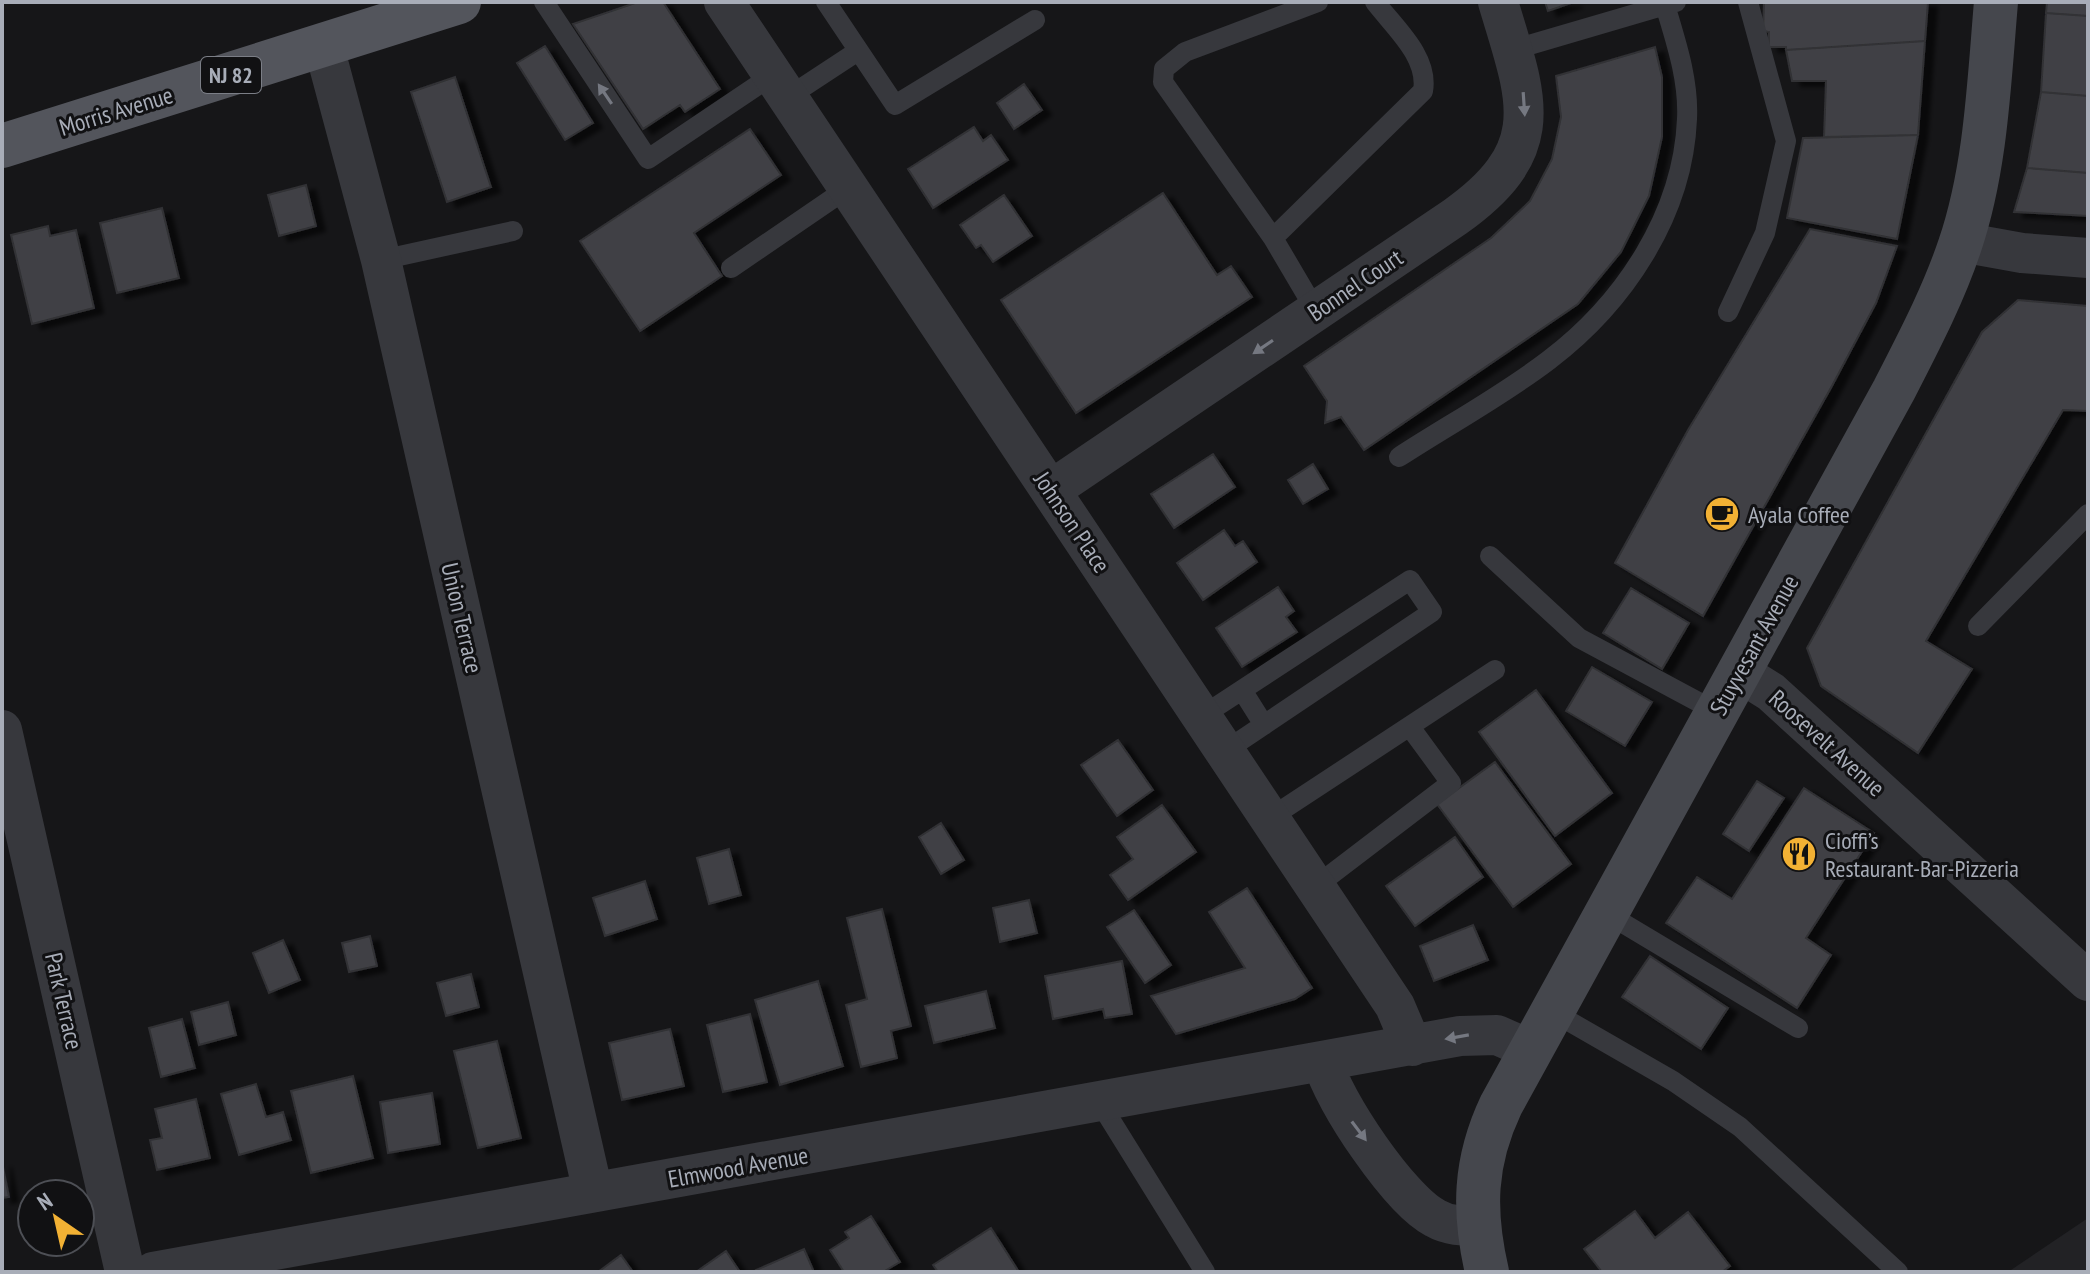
<svg xmlns="http://www.w3.org/2000/svg" width="2090" height="1274" viewBox="0 0 2090 1274" font-family="'PT Sans Narrow',sans-serif">
  <style>
    .built { fill: #222225 }
    .building { fill: #404145; stroke: #303034; stroke-width: 2; filter: url(#shadow) }
    .lines { fill: none; stroke-linecap: round; stroke-linejoin: round }
    .lane { stroke: #37383d; stroke-width: 20 }
    .street { stroke: #37383d; stroke-width: 40 }
    .secondary { stroke: #45474d; stroke-width: 44 }
    .primary { stroke: #53555c; stroke-width: 44 }
    .oneway { fill: #757881 }
    .labels { text-anchor: middle; dominant-baseline: central; stroke-width: 6; stroke-linejoin: round; paint-order: stroke }
    .shield { fill: #111113; stroke: #7b7e86; stroke-width: 2 }
    .shield-label { font-size: 22px; font-weight: bold; fill: #a8adb8 }
    .street-label { font-size: 24px; fill: #a8adb8; stroke: #111113 }
    .poi-label { font-size: 24px; fill: #a8adb8; stroke: #111113; text-anchor: start }
  </style>
  <defs>
    <filter id="shadow"><feDropShadow dx="9" dy="5" stdDeviation="2" flood-color="#0009"/></filter>
  </defs>
  <rect width="100%" height="100%" fill="#161618"/>
  <path class="built" d="M2088 1218V1272H2008Z"/>
  <path class="building" d="M638 2H663L720 89 685 112 680 105 643 129 573 24Z
    M1545 2H1574L1548 11Z
    M1764 2H1928L1925 41 1786 50V47H1769V32L1763 31Z
    M2047 2H2088V16L2046 13Z
    M2046 13 2088 16V96L2041 92Z
    M1925 41 1918 135 1824 137 1826 81H1792L1786 50Z
    M545 46 593 123 565 140 517 63Z
    M1655 47 1662 77V137L1649 196 1621 252 1578 304 1364 450 1341 417 1325 423 1327 401 1304 366 1491 238 1530 201 1552 159 1561 117 1556 76Z
    M455 77 491 187 447 202 411 92Z
    M1024 84 1042 110 1014 129 997 103Z
    M2041 92 2088 96V173L2027 168Z
    M974 127 983 141 991 135 1008 160 933 208 908 169Z
    M750 129 781 175 694 233 722 276 640 331 580 241Z
    M1918 135 1897 239 1787 218 1803 138Z
    M2027 168 2088 173V216L2014 212Z
    M306 185 316 226 279 236 268 195Z
    M1163 193 1217 275 1231 266 1252 297 1076 413 1001 300Z
    M1004 195 1032 236 993 262 981 245 976 248 960 225Z
    M162 208 179 278 117 293 100 223Z
    M48 226 50 236 76 230 94 308 32 324 11 235Z
    M1810 229 1897 246 1876 303 1832 386 1703 616 1615 563 1688 430Z
    M2018 300 2088 306V411L2063 410 1926 641 1972 669 1918 753 1821 686 1807 648 1982 332Z
    M1213 454 1235 487 1174 528 1151 494Z
    M1313 464 1328 489 1303 504 1288 480Z
    M1224 530 1235 546 1243 541 1257 562 1203 600 1177 563Z
    M1278 587 1294 611 1286 617 1297 632 1242 667 1216 628Z
    M1631 588 1689 623 1662 669 1603 633Z
    M1592 667 1652 702 1625 746 1566 711Z
    M1536 690 1612 793 1555 836 1479 732Z
    M1118 740 1153 790 1117 816 1081 765Z
    M1495 762 1571 864 1513 907 1437 804Z
    M1757 781 1784 798 1749 851 1723 834Z
    M1804 788 1874 833 1806 938 1831 955 1797 1008 1666 923 1697 877 1732 899Z
    M1162 805 1196 852 1128 900 1110 875 1133 859 1117 837Z
    M941 823 964 860 941 874 919 837Z
    M1455 837 1483 877 1415 926 1386 886Z
    M729 849 741 895 709 904 697 858Z
    M645 881 657 919 605 936 593 898Z
    M1247 888 1312 988 1295 999 1176 1034 1151 996 1245 968 1209 912Z
    M1029 900 1037 933 1000 942 993 908Z
    M882 909 911 1026 891 1031 897 1058 861 1067 846 1005 867 999 847 918Z
    M1134 910 1171 965 1145 983 1107 927Z
    M1473 925 1488 960 1434 981 1420 946Z
    M370 936 377 966 349 972 342 943Z
    M283 940 300 980 269 993 253 953Z
    M1650 956 1728 1008 1701 1049 1622 997Z
    M1122 961 1132 1014 1105 1018 1103 1009 1053 1019 1045 976Z
    M471 974 479 1007 446 1016 437 983Z
    M818 981 843 1066 780 1085 755 1000Z
    M986 991 995 1028 934 1043 925 1006Z
    M228 1002 236 1035 199 1045 191 1012Z
    M750 1014 767 1082 723 1092 707 1025Z
    M182 1019 195 1068 161 1077 149 1028Z
    M670 1029 684 1086 622 1100 609 1043Z
    M497 1041 521 1138 478 1148 454 1051Z
    M353 1076 373 1158 311 1173 291 1091Z
    M256 1084 266 1117 283 1112 291 1140 239 1155 221 1094Z
    M432 1093 440 1144 388 1153 380 1102Z
    M196 1099 210 1158 157 1170 150 1140 162 1138 155 1109Z
    M2 1162 9 1197 2 1198Z
    M1635 1211 1655 1238 1688 1212 1730 1266 1722 1272H1602L1584 1249Z
    M871 1216 900 1262 883 1272H844L830 1250 849 1238 845 1232Z
    M991 1228 1019 1272H938L933 1265Z
    M804 1249 814 1272H757L756 1270Z
    M726 1251 740 1272H696Z
    M621 1255 633 1272H598Z"/>
  <g class="lines">
    <path class="lane" d="M544 2 648 159 773 75
      M826 2 895 105 1035 20
      M1512 50 1676 2
      M788 97 858 51
      M1273 238 1423 91C1429 57 1395 28 1375 2
      M381 260 513 231
      M731 268 848 188
      M1316 311 1273 238 1163 82 1164 69 1185 52 1318 2
      M1728 312 1765 233 1786 141 1748 2
      M1399 457C1448 425 1502 396 1549 360 1624 303 1683 215 1687 119 1689 80 1676 42 1665 5
      M1490 556 1579 638 1717 712
      M1978 626 2088 514
      M1242 690 1264 725
      M1202 716 1410 580 1432 612 1225 751
      M1270 818 1495 670
      M1316 886 1451 783 1410 727
      M1606 913 1798 1028
      M1553 1012 1673 1081 1740 1127 1898 1272
      M1100 1103 1205 1272"/>
    <path class="street" d="M724 2 1395 1006 1412 1046
      M324 47 381 260 593 1192
      M1961 242 2022 253 2088 258
      M1051 490 1455 217C1551 149 1527 99 1498 2
      M1739 672 1771 692 2088 981
      M2 730 125 1272
      M1323 1062C1333 1101 1400 1200 1435 1218 1449 1226 1462 1226 1477 1225
      M153 1272 1460 1036 1497 1035 1531 1050"/>
    <path class="secondary" d="M1487 1272C1473 1211 1474 1162 1501 1105L1894 390C1918 343 1943 296 1960 245 1986 168 1989 83 1996 2"/>
    <path class="primary" d="M2 146 459 2"/>
  </g>
  <defs><path id="oneway-solid" d="M-6-.8H1V-3.2L6.5 0L1 3.2V.8H-6Z" transform="scale(2)"/></defs>
  <g class="oneway">
    <use href="#oneway-solid" transform="translate(605 94) rotate(-124)"/>
    <use href="#oneway-solid" transform="translate(1524 104) rotate(86)"/>
    <use href="#oneway-solid" transform="translate(1263 347) rotate(146)"/>
    <use href="#oneway-solid" transform="translate(1457 1037) rotate(170)"/>
    <use href="#oneway-solid" transform="translate(1359 1131) rotate(53)"/>
  </g>
  <defs>
    <g id="cafe-disc" transform="scale(1.8)"><circle r="9.5" fill="#f2b134" stroke="#111113"/><path d="M-5.5-4.5H6V0H3Q3 3.5 0 3.5H-2.5Q-5.5 3.5-5.5 0ZM3-3.2v2h1.7v-2ZM-6 4.5H4V6H-6Z" fill="#111"/></g>
    <g id="restaurant-disc" transform="scale(1.8)"><circle r="9.5" fill="#f2b134" stroke="#111113"/><path d="M-5-6h1v4h1v-4h1v4h1v-4h1v5L-1.5 .5V6h-2V.5L-5-1ZM5-6V6H3V1.5H1.5Q1.5-4 5-6Z" fill="#111"/></g>
  </defs>
  <g fill-rule="evenodd">
    <use href="#cafe-disc" x="1722" y="514"/>
    <use href="#restaurant-disc" x="1799" y="854"/>
  </g>
  <g class="labels">
    <rect class="shield" x="201" y="57" width="60" height="36" rx="6"/>
    <g class="shield-label">
      <text x="231" y="75">NJ 82</text>
    </g>
    <g class="street-label">
      <text transform="translate(116 111) rotate(-17)">Morris Avenue</text>
      <text transform="translate(1355 285) rotate(-34)">Bonnel Court</text>
      <text transform="translate(1072 522) rotate(56)">Johnson Place</text>
      <text transform="translate(462 618) rotate(77)">Union Terrace</text>
      <text transform="translate(1754 645) rotate(-61)">Stuyvesant Avenue</text>
      <text transform="translate(1827 743) rotate(42)">Roosevelt Avenue</text>
      <text transform="translate(64 1001) rotate(77)">Park Terrace</text>
      <text transform="translate(738 1167) rotate(-10)">Elmwood Avenue</text>
    </g>
    <g class="poi-label">
      <text x="1748" y="514">Ayala Coffee</text>
      <text x="1825" y="840">Cioffi’s<tspan x="1825" dy="28">Restaurant-Bar-Pizzeria</tspan></text>
    </g>
  </g>
  <rect width="2090" height="1274" fill="none" stroke="#a8adb8" stroke-width="8"/>
  <g transform="translate(56 1218) rotate(326)"><circle r="38" fill="#111113" stroke="#4d4f55" stroke-width="2"/>
  <path d="M0-6L14 30L0 20L-14 30Z" fill="#f2b134"/>
  <text y="-12" font-size="22" font-weight="bold" text-anchor="middle" fill="#a8adb8">N</text>
  </g>
</svg>
